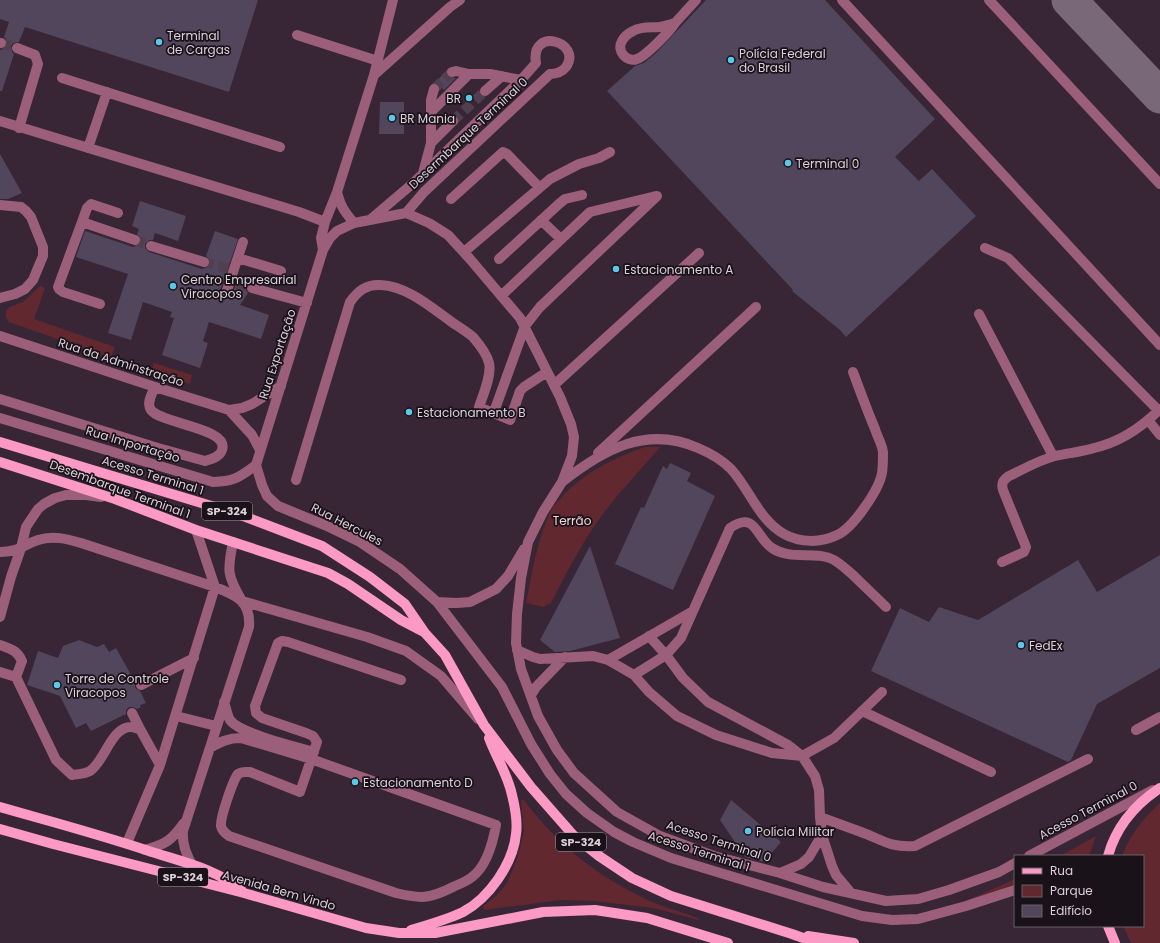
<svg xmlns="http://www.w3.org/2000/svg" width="1160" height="943" viewBox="0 0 1160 943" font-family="Poppins,sans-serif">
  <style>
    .green { fill: #61282f }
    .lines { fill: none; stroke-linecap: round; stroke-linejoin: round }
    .taxiway { stroke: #796877; stroke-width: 35 }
    .building { fill: #52465d }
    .minor-tunnel { stroke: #513f4f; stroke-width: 10; stroke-dasharray: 10 5; stroke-linecap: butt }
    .minor { stroke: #9b5f79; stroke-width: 10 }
    .major { stroke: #fc99c4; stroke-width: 10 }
    .poi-dot { fill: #5bc8e7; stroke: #1a1219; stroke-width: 1.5 }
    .labels { text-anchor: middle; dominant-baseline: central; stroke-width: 3.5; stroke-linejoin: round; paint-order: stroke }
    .shield { fill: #1a1219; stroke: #a297a1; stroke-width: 1 }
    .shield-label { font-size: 11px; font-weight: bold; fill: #ddd0db }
    .poi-label { font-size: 12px; fill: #ddd0db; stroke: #1a1219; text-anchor: start }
    .street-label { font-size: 12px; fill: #ddd0db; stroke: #1a1219 }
    .park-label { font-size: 12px; fill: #f4d7d9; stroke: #1a1219 }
  </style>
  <rect width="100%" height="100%" fill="#382536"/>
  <path class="green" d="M40 286 45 288 34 319 115 347 111 358 9 322 6 317V311L10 307 23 302Z
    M154 363 192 375 190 384 151 372Z
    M645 447H660C640 471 618 493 600 518 581 544 566 574 551 603L543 607 526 603C532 571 538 537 552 508 554 505 557 502 560 499 582 473 614 458 645 447Z
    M523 799C559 847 602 880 657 904 670 909 685 913 698 918L699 920 653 908 594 901 561 900 484 910 483 906 497 895 507 883 517 859 524 832 521 801Z
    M1160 803V943H1131L1123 926H1143V856H1122C1130 835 1143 818 1160 803Z
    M1096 836 1089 856H1060Z
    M1015 879V884L962 905 961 903Z"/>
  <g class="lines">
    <path class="taxiway" d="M1069 0 1160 96"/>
  </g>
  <path class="building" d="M0 0H258L229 92 25 27 19 42 13 43 11 46 12 52 14 54 2 91H0V50L4 49 7 46V40L4 37 9 22 0 19Z
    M706 0H825L935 119 895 157 919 181 932 169 976 216 846 337 840 330 792 291 793 290 607 91 635 66 644 63 656 53Z
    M446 72 447 76 450 78H456L444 90 436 81Z
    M380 102H404V134H379Z
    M0 154 22 193 8 199H0Z
    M140 201 186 216 178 241 155 233 153 240H149L145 244V248L149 252 202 269 208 267 210 264V260L206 256 215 231 238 239 220 291V295L224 299H228L232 295 236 283 246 286V290L248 293 240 305 269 315 261 339 209 322 203 341 208 343 200 368 162 355 174 318 170 317 172 312 143 302 131 340 108 333 128 274 76 257 85 231 133 247 139 245 141 239 137 234 139 229 132 226Z
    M670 463 691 473 687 481 715 496 673 590 615 564 641 507 644 508 663 466 667 469Z
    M590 546 620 638 570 651 555 652 540 640Z
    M1160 555V668L1097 704 1071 760 1068 762 871 671 900 608 929 622 939 607 978 620 1078 560 1097 592Z
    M79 640 97 647 104 644 109 652 116 648 135 682V688L140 691 146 703 140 705 141 707 137 709 133 707H129L126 710V714L91 731 86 723 76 728 60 696 27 685 38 651 58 658 63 646Z
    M731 800 781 842 764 862 745 857 720 820Z"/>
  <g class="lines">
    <path class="minor-tunnel" d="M1 43 17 48
      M434 89 452 72
      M453 121 485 91
      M135 240 151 246
      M204 262 229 269
      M237 284 252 288"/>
    <path class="minor" d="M842 0 1160 345
      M989 0 1160 184
      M675 23C670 31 646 56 637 59 627 63 616 51 622 41 624 37 629 33 633 31 642 26 651 28 660 27 665 26 671 24 675 23Z
      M675 23 696 0
      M297 35 378 61
      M0 43H1
      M17 48 35 55 38 64 19 128
      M452 72 456 71 469 74H490L521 80
      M374 75 450 7 460 0
      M62 78 280 147
      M485 91 502 76
      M432 111 469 74
      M0 121 299 212 325 222
      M431 143 453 121
      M88 148 107 92
      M423 173 431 143V100L434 89
      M337 192C341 207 344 211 354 223
      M451 199 503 152 507 154 539 187
      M0 205 21 207 26 211 31 217 43 247V256L33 280 25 289 15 294 0 298
      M371 219 411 185 521 80 536 63C530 26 583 42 566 67 562 72 556 74 550 74L424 192 406 213
      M541 220 561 239
      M82 222 87 208 91 204 118 213
      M151 246 204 262
      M985 248 1008 258 1158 410
      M323 250 321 238 325 222 337 192 374 75 393 0
      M464 252 550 179 579 164 599 158 610 152
      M238 258 281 271
      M499 259 560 203 565 199 582 195
      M252 288 307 303
      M226 293 243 242
      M501 296 590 212 656 196
      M100 304 63 292 59 289 58 287 82 222 135 240
      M979 314 1053 456
      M0 336 155 387 229 410 242 408 252 404 281 386
      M554 385 699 253
      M0 399 158 448 205 461C211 459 220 457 222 450 230 428 161 424 151 410 146 403 152 394 155 387
      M229 410 252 435 260 450
      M494 412 525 326 540 307 657 196
      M0 418 213 482C235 481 238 478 256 465
      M1148 420 1160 435
      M598 453 756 307
      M256 465 323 250 330 238 337 231 354 223 406 213 429 223 448 235 470 259 520 318 560 397 571 424 574 437 572 456 562 482 543 512 528 542 521 578 517 614 516 643 521 669 538 716 557 750 574 773 596 793 617 812 660 836 714 856 780 873 823 887 886 901 918 899 949 890 999 872 1015 863
      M256 465 262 485 267 496 278 506 327 526 360 542 400 569 437 602 502 687 531 744 550 774 566 794 587 813 614 832 633 842 671 858 862 916 892 920 918 919 966 906 1015 890
      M296 480 350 302C358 291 366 284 381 285 407 286 432 308 453 323 459 327 467 332 473 337 479 344 487 354 489 363 492 375 483 395 479 407L510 420 520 391 524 387 547 372
      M562 482C603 450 646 425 698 448 710 453 722 460 731 469 750 490 759 520 784 534 800 543 821 543 837 535 853 528 879 490 882 473 883 467 883 458 883 452 882 444 877 436 875 429 867 410 860 391 853 372
      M233 542C227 571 227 575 242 601L367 637 406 651 441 676 478 719
      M0 552C18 552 23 545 38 540 53 535 67 539 81 543L215 587C236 595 251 601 249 627L183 831C182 844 186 853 192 865
      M1002 562 1024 552 1026 547 1003 490C1001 483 1003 480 1009 476 1024 469 1039 460 1055 456 1068 453 1082 452 1094 448 1120 442 1142 427 1160 409
      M437 602 457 603 470 602 496 589 508 576 524 549
      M0 617 11 577 21 548 26 527 38 509 44 504 55 498 66 495H86L101 497
      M649 636 666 655 683 678 708 702 788 745 802 756 815 776 819 790 820 817 822 835 832 866 836 875 851 893
      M0 645C11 649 17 650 22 661L16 677
      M517 650 533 657 540 659 593 656 608 660 634 675 649 692 677 716 716 735 772 753 802 756 834 738 882 692
      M608 660 693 611
      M0 672 16 677 56 760 72 775C78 774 85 774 90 771 105 761 111 727 131 727 134 727 137 729 140 729L160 765
      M634 675 666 655 681 638 730 528C756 510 756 538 772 548 791 561 816 550 834 560 841 564 847 570 853 575 864 586 875 596 886 607
      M141 685 194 658
      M531 695 536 687 565 657
      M224 702C226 707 227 715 230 720 240 734 296 747 314 752
      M862 711 991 772
      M132 713 140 729
      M176 716 216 726
      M1136 730 1160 717
      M210 748C220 742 228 738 241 738L311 759 496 825C493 842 487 866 472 877 466 882 459 884 453 887 429 899 421 899 396 893L229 836C225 833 222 831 221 826 220 818 233 780 238 774 242 771 245 772 250 772L300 792 317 742 313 736 306 733 262 718 256 713 255 706 278 643 282 641 288 642 401 680
      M820 817C834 822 847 827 861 832 883 840 890 848 915 846L1088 759
      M127 843 160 765 215 587 196 530
      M145 850C166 844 171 841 184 823
      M1029 856 1153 790
      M780 873 801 864 809 857 822 835"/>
    <path class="major" d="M0 442 238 514 322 546 370 577 405 604 425 633 445 655 484 725 531 787 574 836 599 856 632 878 671 896 792 934 817 943
      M0 462 115 499 196 530 328 573 348 584 401 620 424 632
      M0 807C49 821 98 834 146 850 178 861 216 868 242 891
      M0 829 53 844 244 893 366 928 399 933H435L543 912 595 910 647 918 728 943
      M1108 856C1116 827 1136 804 1160 788
      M1108 926 1115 943
      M411 930C428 925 446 920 463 912 489 898 513 864 516 834 518 821 515 807 512 795 508 775 496 757 489 738
      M808 936 854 943"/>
  </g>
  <g class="poi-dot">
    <circle cx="159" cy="42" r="4"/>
    <circle cx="731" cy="60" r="4"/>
    <circle cx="469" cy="98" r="4"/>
    <circle cx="392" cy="118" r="4"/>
    <circle cx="788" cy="163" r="4"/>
    <circle cx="616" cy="269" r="4"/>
    <circle cx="173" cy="286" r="4"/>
    <circle cx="409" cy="412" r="4"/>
    <circle cx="1021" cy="645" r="4"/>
    <circle cx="57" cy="685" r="4"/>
    <circle cx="355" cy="782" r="4"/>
    <circle cx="748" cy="831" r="4"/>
  </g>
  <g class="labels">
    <g class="shield">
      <rect x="202" y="502" width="50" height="18" rx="3"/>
      <rect x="556" y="833" width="50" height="18" rx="3"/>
      <rect x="158" y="868" width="50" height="18" rx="3"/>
    </g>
    <g class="shield-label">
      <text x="227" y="511">SP-324</text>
      <text x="581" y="842">SP-324</text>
      <text x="183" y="877">SP-324</text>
    </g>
    <g class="poi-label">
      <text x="167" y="35">Terminal<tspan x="167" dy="14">de Cargas</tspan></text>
      <text x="739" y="53">Polícia Federal<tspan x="739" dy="14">do Brasil</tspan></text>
      <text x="461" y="98" text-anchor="end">BR</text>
      <text x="400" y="118">BR Mania</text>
      <text x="796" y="163">Terminal 0</text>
      <text x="624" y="269">Estacionamento A</text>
      <text x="181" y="279">Centro Empresarial<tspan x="181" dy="14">Viracopos</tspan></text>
      <text x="417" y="412">Estacionamento B</text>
      <text x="1029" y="645">FedEx</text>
      <text x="65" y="678">Torre de Controle<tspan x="65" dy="14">Viracopos</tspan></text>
      <text x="363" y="782">Estacionamento D</text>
      <text x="756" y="831">Polícia Militar</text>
    </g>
    <g class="street-label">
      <text transform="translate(468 133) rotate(-43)">Desermbarque Terminal 0</text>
      <text transform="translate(277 354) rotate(-72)">Rua Exportação</text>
      <text transform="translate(121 362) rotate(18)">Rua da Adminstração</text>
      <text transform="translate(133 444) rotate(17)">Rua Importação</text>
      <text transform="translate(153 475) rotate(17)">Acesso Terminal 1</text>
      <text transform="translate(120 489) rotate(20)">Desembarque Terminal 1</text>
      <text transform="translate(347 524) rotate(27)">Rua Hercules</text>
      <text transform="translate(1088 810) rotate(-28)">Acesso Terminal 0</text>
      <text transform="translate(719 841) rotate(18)">Acesso Terminal 0</text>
      <text transform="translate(699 851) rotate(18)">Acesso Terminal 1</text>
      <text transform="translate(279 890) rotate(16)">Avenida Bem Vindo</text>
    </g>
    <g class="park-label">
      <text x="572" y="520">Terrão</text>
    </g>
  </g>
  <rect x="1014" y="855" width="130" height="72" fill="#1a1219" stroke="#685e67"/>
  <rect x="1022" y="868" width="20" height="6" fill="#fc99c4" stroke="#685e67"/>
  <text x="1050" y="875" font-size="12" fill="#ddd0db">Rua</text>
  <rect x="1022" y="885" width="20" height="12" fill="#61282f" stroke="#685e67"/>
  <text x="1050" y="895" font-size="12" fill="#ddd0db">Parque</text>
  <rect x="1022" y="905" width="20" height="12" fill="#52465d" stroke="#685e67"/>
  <text x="1050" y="915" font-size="12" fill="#ddd0db">Edifício</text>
</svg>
